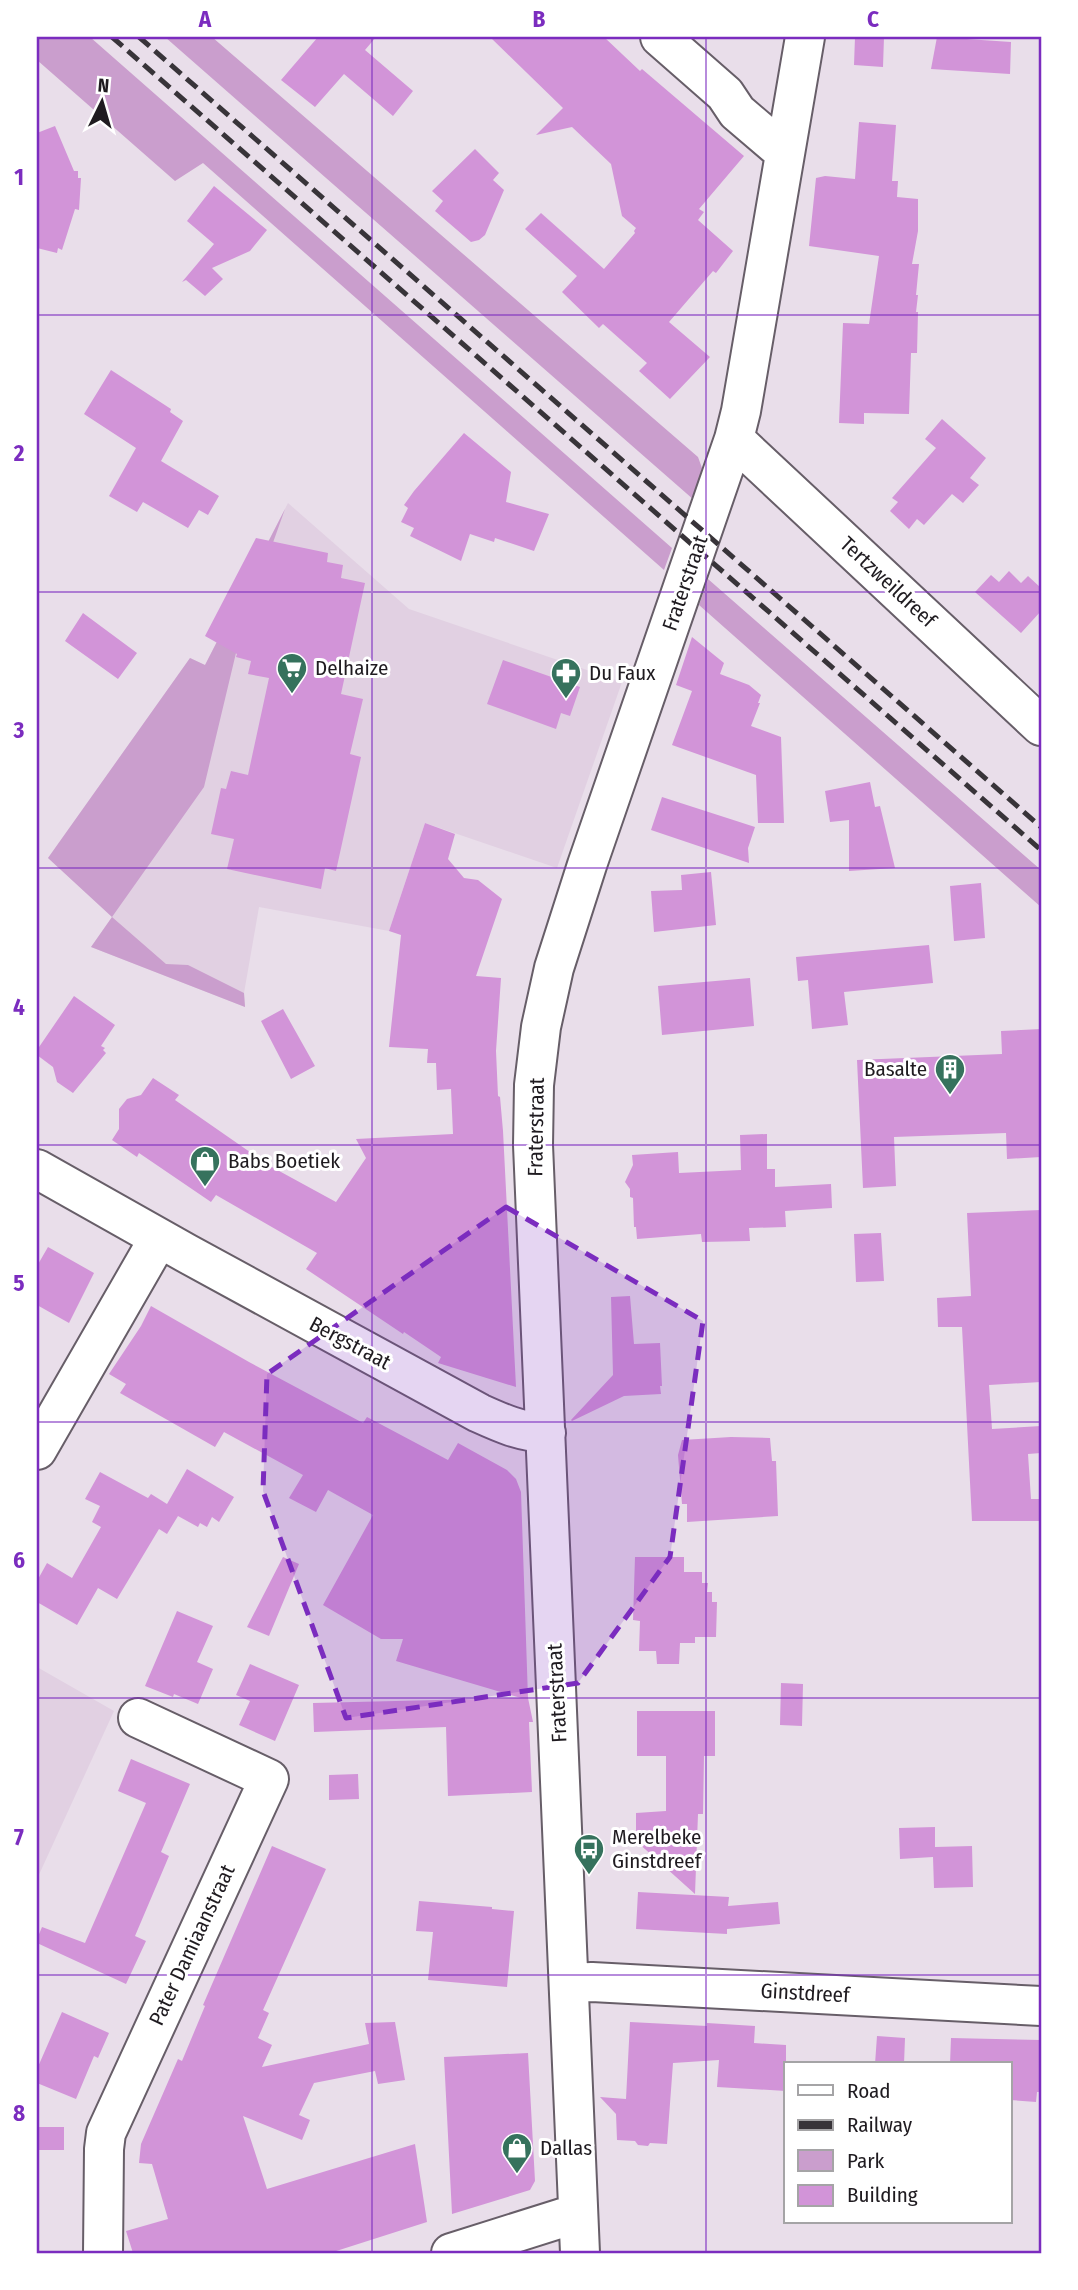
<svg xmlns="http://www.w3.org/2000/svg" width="1078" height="2290" viewBox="0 0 1078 2290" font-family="'Fira Sans Condensed',sans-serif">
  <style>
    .built { fill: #e1d0e2 }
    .green { fill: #ca9ecd }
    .building { fill: #d294d8 }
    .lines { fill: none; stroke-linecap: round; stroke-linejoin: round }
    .minor-casing { stroke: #675e68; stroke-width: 42 }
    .minor { stroke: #fff; stroke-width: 38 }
    .rail { stroke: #383439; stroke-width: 5; stroke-dasharray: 14 7; stroke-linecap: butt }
    .marked { fill: #7b2cbf; fill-opacity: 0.2; stroke: #7b2cbf; stroke-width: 5; stroke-dasharray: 14 9; stroke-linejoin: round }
    .grid { fill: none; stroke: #7b2cbf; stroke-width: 2; stroke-opacity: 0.55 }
    .labels { text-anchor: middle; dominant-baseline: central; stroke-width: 6; stroke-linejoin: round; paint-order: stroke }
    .street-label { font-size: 21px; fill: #1f1b20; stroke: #fff }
    .poi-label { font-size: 21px; fill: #1f1b20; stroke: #fff; text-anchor: start }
    .neatline { fill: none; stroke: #7b2cbf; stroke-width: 2.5 }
    .grid-label { font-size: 23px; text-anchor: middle; font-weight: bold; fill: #7b2cbf }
  </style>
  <rect width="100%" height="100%" fill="#e9deea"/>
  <path class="built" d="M288 503 409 609 622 682 557 868 425 823 389 931 259 907 244 993 245 1007 91 947 112 917 48 858 190 658 205 665Z
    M37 1667 114 1711 37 1879Z"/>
  <path class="green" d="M37 37H90L672 548 664 570 203 163 175 181 37 60Z
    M165 37H212L698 457 702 468 694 500Z
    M285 509 241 632 204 787 112 917 166 964 188 965 244 993 245 1007 91 947 112 917 48 858 190 658 205 665Z
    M708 579 1041 870V907L699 605Z"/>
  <path class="building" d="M318 37H376L365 50 413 91 393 116 344 74 315 107 281 80Z
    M490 37H604L640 71 642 69 744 156 699 209 704 212 698 220 733 251 716 273 713 271 669 322 710 357 670 399 639 371 647 363 603 324 599 328 562 292 577 276 525 229 541 213 604 269 635 233 634 231 636 228 622 216 611 164 572 127 536 135 563 108Z
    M855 37H884L883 67 854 65Z
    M937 37 1011 42 1010 74 931 69Z
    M859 122 896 125 892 181H898L897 197 918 199V231L912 264H919L916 295H918L916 312H918L917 353H911L909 414 864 413V424L839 423 843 323 869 324 879 256 809 246 816 178 825 176 855 179Z
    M55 126 74 171H78V178H81L79 210 75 209 62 250 58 248 57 253 37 248V133Z
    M475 149 499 173 493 180 504 190 485 235 479 240 471 242 435 211 443 201 432 191Z
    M214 186 267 230 250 251 212 268 223 279 205 296 186 280 182 282 214 244 187 221Z
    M111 370 171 409 170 412 183 421 161 461 219 496 208 515 199 510 188 528 143 502 137 512 109 496 136 448 84 414Z
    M942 419 986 458 970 478 979 485 963 503 952 494 924 525 917 519 909 529 890 511 898 502 892 498 936 448 925 439Z
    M464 433 511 472 506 502 549 514 534 551 495 538 494 542 470 534 461 561 410 536 414 528 401 522 408 508 404 505 414 491Z
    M256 538 328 553 327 562 343 565 341 578 365 583 341 694 363 699 350 754 361 757 336 871 325 868 321 889 227 869 234 839 211 834 221 788 226 789 231 771 248 775 269 678 248 674 251 661 236 657 237 654 205 636Z
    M1009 571 1021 583 1028 576 1041 588V611L1021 633 975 592 991 575 999 582Z
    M83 613 137 653 118 679 65 641Z
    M692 637 724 663 720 674 749 685 761 695 758 703H760L751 726 781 737 784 823H758L756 775 672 745 692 691 676 685Z
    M503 660 580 687 570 716 561 713 556 729 487 704Z
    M870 782 875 807 880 806 895 868 849 871V820L830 822 825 791Z
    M662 797 755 827 748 848 749 863 651 830Z
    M425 823 455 834 448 859 464 878 478 880 502 899 476 976 501 978 496 1051 498 1096 500 1097 503 1131 516 1387 438 1363 441 1357 404 1332 403 1334 306 1269 317 1253 216 1195 211 1202 139 1153 137 1157 112 1140 119 1129V1109L127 1099 141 1095 153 1078 179 1095 175 1100 270 1166 336 1202 366 1158 356 1139 453 1134 451 1089 437 1090 436 1063H427L428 1049 389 1047 401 935 389 931Z
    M711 872 716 925 654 932 651 891 682 890 681 875Z
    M981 883 985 938 954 941 950 886Z
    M929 945 933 983 844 992 848 1025 812 1029 808 980 798 981 796 957Z
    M750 978 754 1026 662 1035 658 986Z
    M74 996 115 1025 101 1046 105 1048 103 1050 106 1053 73 1093 57 1082 53 1067 37 1055V1050Z
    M283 1009 315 1066 291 1079 261 1021Z
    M1041 1029V1157L1007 1159 1006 1133 894 1137 896 1186 863 1188 857 1060 1002 1054 1001 1031Z
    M767 1134V1169H775V1187L831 1184 832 1208 785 1211 786 1227 749 1228 750 1241 702 1242 701 1234 637 1239 636 1227H634L633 1198 630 1197V1189L625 1182 633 1165 632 1155 678 1152 679 1173 741 1170 740 1135Z
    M1041 1210V1382L989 1385 992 1429 1041 1426V1453L1028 1454 1031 1499H1041V1521H972L962 1327H938L937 1298 971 1296 967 1213Z
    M881 1233 884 1281 856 1282 854 1234Z
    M48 1247 94 1273 69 1323 37 1305V1266Z
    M630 1296 634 1344 660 1343 662 1386H660L661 1394 624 1396 572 1421 571 1420 613 1375 611 1297Z
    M151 1306 249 1362 363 1423 367 1417 448 1460 458 1443 507 1470 516 1479 521 1492 528 1698 533 1722H529L532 1792 448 1796 446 1727 314 1732 313 1703 521 1698 396 1661 403 1639H381L323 1605 373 1515 328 1490 316 1512 289 1498 303 1475 224 1432 215 1447 120 1393 126 1384 109 1374 141 1326Z
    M731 1437 770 1438 772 1461H776L778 1516 687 1522V1504H682L678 1455 682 1440Z
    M187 1469 234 1497 219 1522 212 1517 207 1527 200 1523 198 1527 178 1516 167 1534 159 1529 117 1599 98 1588 77 1625 37 1602V1581L47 1563 72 1578 101 1527 92 1522 100 1506 85 1499 100 1472 148 1498 151 1494 167 1504Z
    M283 1557 299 1564 269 1636 247 1627Z
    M635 1557H684V1572H702V1583H708L707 1592H712V1602H717L716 1637H695V1643H680L679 1664H657L656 1651H639L640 1621 633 1620Z
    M177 1611 213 1626 197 1662 213 1669 198 1704 174 1694 173 1697 145 1686Z
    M250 1664 299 1685 275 1741 239 1725 250 1701 236 1695Z
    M781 1683 803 1684 802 1726 780 1725Z
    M637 1711H715V1756H704L703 1814H698L695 1894 636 1841V1813L666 1811V1756H637Z
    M131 1759 190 1784 161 1852 169 1856 135 1936 146 1941 126 1984 37 1943V1939L42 1927 85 1943 146 1803 118 1791Z
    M358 1774 359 1799 329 1800V1775Z
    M935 1827V1847L972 1846 973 1887 934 1888 933 1857 900 1859 899 1828Z
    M272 1846 326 1869 263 2010 269 2013 258 2038 272 2045 262 2067 369 2044 365 2023 395 2022 405 2080 378 2084 375 2071 314 2083 299 2115 310 2120 302 2140 243 2116 267 2189 415 2144 427 2222 330 2253H133L126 2231 168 2219 152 2164 139 2163 141 2144 178 2059 182 2061 205 2006 203 2005Z
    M638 1892 729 1897 728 1906 778 1902 780 1924 727 1929V1934L636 1929Z
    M419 1901 492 1907V1909L514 1911 507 1987 428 1980 433 1932 416 1931Z
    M62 2012 109 2033 98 2058 94 2056 76 2099 37 2083V2069Z
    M630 2022 707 2026V2023L755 2026 754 2043 786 2045V2091L717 2087 719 2060 673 2063 667 2144 650 2143 648 2146 638 2145 635 2141 617 2140 616 2114 600 2097 626 2099Z
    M877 2036 905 2038 904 2064H875Z
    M951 2038 1041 2040V2092H1037L1036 2102 1010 2100V2064H950Z
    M528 2053 535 2181 530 2190 452 2214 444 2057Z
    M37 2127H64V2150H37Z"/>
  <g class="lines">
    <g class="minor-casing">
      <path id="minor" d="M660 37 725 94 737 112 785 153
        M734 439 1041 726
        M37 1169 186 1253 479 1413C501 1423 521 1432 546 1433
        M37 1450 159 1238
        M569 1983 592 1982 1041 2006
        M103 2253 104 2149 106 2133 269 1779 138 1718
        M451 2253 578 2213
        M580 2253 533 1145 534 1085 541 1027 554 968 587 865 734 439 741 411 805 37"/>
    </g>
    <use href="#minor" class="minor"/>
    <path class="rail" d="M112 37 1041 850
      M139 37 1041 827"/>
  </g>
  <path class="marked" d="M506 1207 703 1321 670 1557 578 1683 346 1718 263 1491 267 1374Z"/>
  <path class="grid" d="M372 37V2253M706 37V2253M37 315H1041M37 592H1041M37 868H1041M37 1145H1041M37 1422H1041M37 1698H1041M37 1975H1041"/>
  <defs>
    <g id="supermarket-pin" transform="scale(1.575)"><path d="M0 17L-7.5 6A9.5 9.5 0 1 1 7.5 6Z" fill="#36725d" stroke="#fff"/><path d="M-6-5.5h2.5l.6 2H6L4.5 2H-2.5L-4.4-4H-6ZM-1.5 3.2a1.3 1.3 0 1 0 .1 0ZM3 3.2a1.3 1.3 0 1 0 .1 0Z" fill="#fff"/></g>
    <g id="pharmacy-pin" transform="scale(1.575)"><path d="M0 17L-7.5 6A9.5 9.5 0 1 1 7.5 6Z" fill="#36725d" stroke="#fff"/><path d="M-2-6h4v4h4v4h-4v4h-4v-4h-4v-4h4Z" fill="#fff"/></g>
    <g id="building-pin" transform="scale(1.575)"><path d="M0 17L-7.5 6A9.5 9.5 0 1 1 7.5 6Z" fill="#36725d" stroke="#fff"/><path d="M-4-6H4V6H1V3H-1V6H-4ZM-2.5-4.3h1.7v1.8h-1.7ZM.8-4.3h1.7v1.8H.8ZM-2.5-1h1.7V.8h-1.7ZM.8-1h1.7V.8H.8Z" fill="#fff"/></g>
    <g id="shop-pin" transform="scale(1.575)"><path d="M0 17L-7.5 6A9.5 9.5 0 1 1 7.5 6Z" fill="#36725d" stroke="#fff"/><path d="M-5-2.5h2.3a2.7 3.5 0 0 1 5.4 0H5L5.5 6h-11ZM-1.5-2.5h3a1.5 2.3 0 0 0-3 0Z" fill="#fff"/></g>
    <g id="bus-pin" transform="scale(1.575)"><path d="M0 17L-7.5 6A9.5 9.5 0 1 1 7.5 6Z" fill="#36725d" stroke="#fff"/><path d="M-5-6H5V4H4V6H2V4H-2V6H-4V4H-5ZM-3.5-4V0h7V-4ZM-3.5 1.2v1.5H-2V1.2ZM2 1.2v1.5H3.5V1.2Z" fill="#fff"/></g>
  </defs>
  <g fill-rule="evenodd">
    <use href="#supermarket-pin" x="292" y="668"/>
    <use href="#pharmacy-pin" x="566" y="673"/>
    <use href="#building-pin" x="950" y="1069"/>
    <use href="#shop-pin" x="205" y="1161"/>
    <use href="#bus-pin" x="589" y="1849"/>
    <use href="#shop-pin" x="517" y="2148"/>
  </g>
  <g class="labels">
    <g class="street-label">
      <text transform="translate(888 582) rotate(43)">Tertzweildreef</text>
      <text transform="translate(685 583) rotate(-71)">Fraterstraat</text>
      <text transform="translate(536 1127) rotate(-89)">Fraterstraat</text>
      <text transform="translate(350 1343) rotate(28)">Bergstraat</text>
      <text transform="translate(557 1693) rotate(-93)">Fraterstraat</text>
      <text transform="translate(192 1945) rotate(-65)">Pater Damiaanstraat</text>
      <text transform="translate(805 1993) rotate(3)">Ginstdreef</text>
    </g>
    <g class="poi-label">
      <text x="315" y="668">Delhaize</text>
      <text x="589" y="673">Du Faux</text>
      <text x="927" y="1069" text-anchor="end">Basalte</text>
      <text x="228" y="1161">Babs Boetiek</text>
      <text x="612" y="1837">Merelbeke<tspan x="612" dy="24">Ginstdreef</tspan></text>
      <text x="540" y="2148">Dallas</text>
    </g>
  </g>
  <rect width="1078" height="2290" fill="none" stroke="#ffffff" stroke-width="77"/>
  <rect x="784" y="2062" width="228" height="161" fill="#ffffff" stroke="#a5a4a6" stroke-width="2"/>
  <rect x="798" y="2085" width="35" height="10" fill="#ffffff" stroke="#a5a4a6" stroke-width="2"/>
  <text x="847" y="2098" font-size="21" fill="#1f1b20">Road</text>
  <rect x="798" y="2120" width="35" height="10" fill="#383439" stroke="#a5a4a6" stroke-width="2"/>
  <text x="847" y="2132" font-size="21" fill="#1f1b20">Railway</text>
  <rect x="798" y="2150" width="35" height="21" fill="#ca9ecd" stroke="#a5a4a6" stroke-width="2"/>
  <text x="847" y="2168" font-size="21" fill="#1f1b20">Park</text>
  <rect x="798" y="2185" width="35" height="21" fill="#d294d8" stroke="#a5a4a6" stroke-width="2"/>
  <text x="847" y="2202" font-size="21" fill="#1f1b20">Building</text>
  <g transform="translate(102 102) rotate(5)" stroke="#ffffff" stroke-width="5" paint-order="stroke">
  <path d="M0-5L12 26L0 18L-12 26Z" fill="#1f1b20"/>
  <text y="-10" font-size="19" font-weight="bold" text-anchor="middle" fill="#1f1b20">N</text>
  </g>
  <rect x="38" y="38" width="1002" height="2214" class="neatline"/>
  <g class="grid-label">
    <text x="205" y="27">A</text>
    <text x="539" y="27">B</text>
    <text x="873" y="27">C</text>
    <text x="19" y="185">1</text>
    <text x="19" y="461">2</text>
    <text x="19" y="738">3</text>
    <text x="19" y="1015">4</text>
    <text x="19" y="1291">5</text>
    <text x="19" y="1568">6</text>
    <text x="19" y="1845">7</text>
    <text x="19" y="2121">8</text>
  </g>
</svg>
